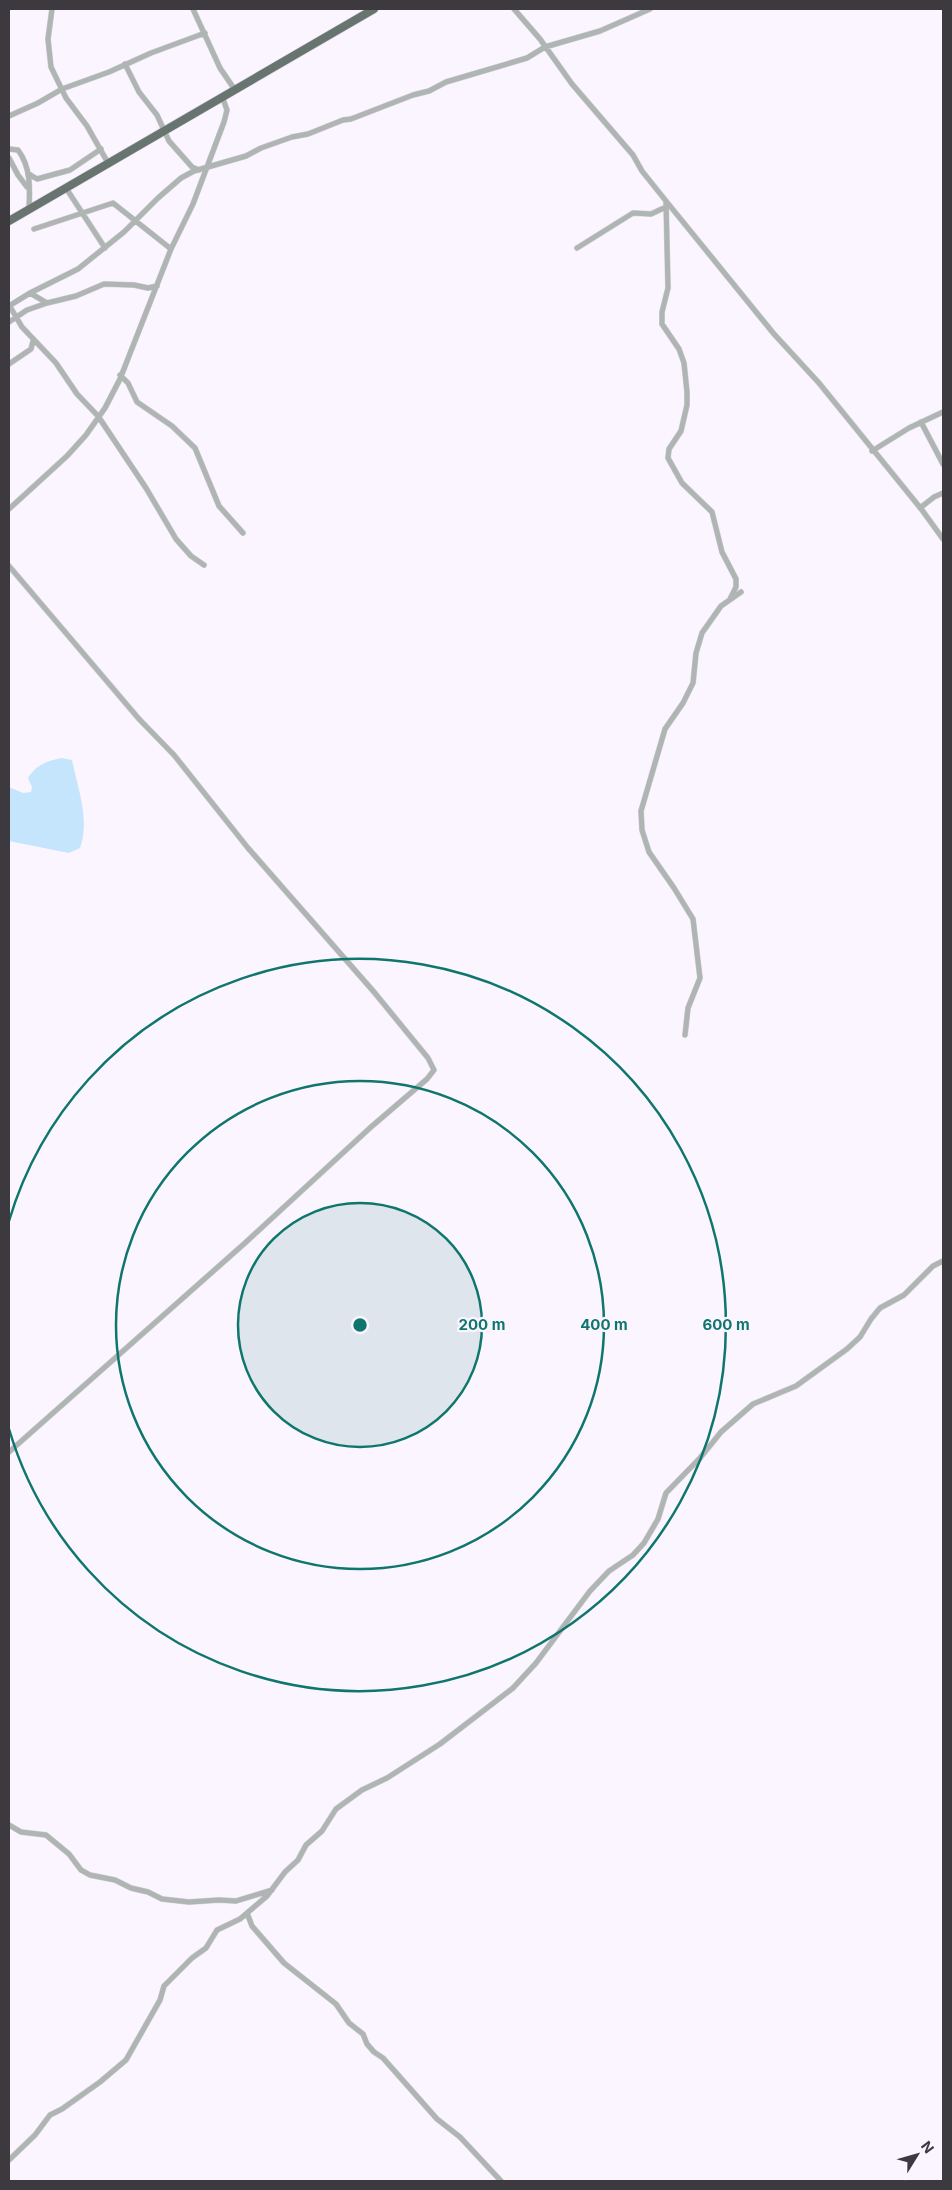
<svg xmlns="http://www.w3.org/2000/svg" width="952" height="2190" viewBox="0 0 952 2190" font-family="Inter,sans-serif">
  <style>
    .water { fill: #c4e5fb }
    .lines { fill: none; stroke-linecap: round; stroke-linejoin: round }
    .minor-casing { stroke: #d5d0d9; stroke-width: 6 }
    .trunk-casing { stroke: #d5d0d9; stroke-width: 9 }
    .minor { stroke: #afb5b3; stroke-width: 5 }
    .trunk { stroke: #68746f; stroke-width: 8 }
    .ring { fill: none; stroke: #0f766e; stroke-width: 2.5 }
    .centre { fill: #0f766e; stroke: #fbf5ff; stroke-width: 2.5 }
    .ring-label { font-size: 15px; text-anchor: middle; font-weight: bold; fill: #0f766e; stroke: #fbf5ff; stroke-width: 4.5; stroke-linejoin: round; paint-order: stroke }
  </style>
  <rect width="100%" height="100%" fill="#fbf5ff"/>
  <path class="water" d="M61 758 72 760C78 789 90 820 80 848L69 853 9 841V787L23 793 31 792 32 787 28 778C36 765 47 761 61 758Z"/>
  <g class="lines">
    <g class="minor-casing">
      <path id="minor" d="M52 9 48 39 51 67 66 98 87 126 108 163
        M193 9 220 68 235 90
        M514 9 540 39 572 84 633 155 642 171 666 201 774 334 819 383 922 510 943 539
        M125 64 139 92 157 115 169 141 192 167 199 170
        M9 116 38 103 62 89 109 72 151 53 205 33
        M9 149 18 150C31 167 30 189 29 209
        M9 158 18 175 27 187
        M29 174 37 179 70 170 101 149
        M66 188 105 248
        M666 201 668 288 662 312V324L679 349 684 363 687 392V405L681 431 669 449 668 458 682 483 712 512 722 552 736 579V587L730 599
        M34 229 113 203 171 249
        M577 248 633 213 651 214 666 207
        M30 293 47 303 76 296 104 284 134 285 148 288 157 286
        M9 305 22 327 56 363 77 394 98 416 146 488 176 539 191 556 204 565
        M9 306 30 293 78 269 124 232 158 198 181 178 194 171 246 156 261 148 292 137 308 134 343 120 351 119 413 95 429 91 446 82 527 58 545 47 600 31 650 9
        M9 322 27 310 47 303
        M9 364 31 349 33 341
        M120 375 128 383 137 402 172 426 195 448 219 506 243 533
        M921 422 943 464
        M872 451 909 428 943 412
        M920 508 934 497 943 493
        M9 509 67 456 86 435 105 408 120 379 171 249 193 204 224 122 227 110 222 96
        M9 566 139 719 174 755 248 848 374 992 428 1058 434 1070 427 1079 371 1127 245 1243 9 1452
        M685 1035 688 1008 700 978 693 919 674 888 649 852 642 830 641 811 665 729 683 703 693 683 696 653 702 633 721 606 741 592
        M9 1825 21 1832 46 1835 69 1854 81 1870 90 1875 115 1880 131 1888 148 1892 162 1899 189 1902 219 1900 236 1901 272 1890
        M247 1913 252 1926 284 1963 336 2004 349 2023 363 2034 367 2044 374 2052 383 2058 437 2119 460 2137 501 2181
        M9 2160 35 2135 50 2115 62 2109 100 2082 126 2060 160 2000 164 1986 192 1958 206 1948 217 1930 240 1919 267 1896 285 1872 298 1860 306 1845 322 1831 336 1809 362 1790 387 1778 440 1744 513 1688 536 1663 590 1591 609 1571 633 1555 644 1543 658 1519 666 1493 700 1458 721 1432 753 1404 796 1386 847 1349 860 1337 871 1319 880 1308 904 1295 933 1266 943 1261"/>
    </g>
    <g class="trunk-casing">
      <path id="trunk" d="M9 221 374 9"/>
    </g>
    <use href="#minor" class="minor"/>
    <use href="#trunk" class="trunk"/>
  </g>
  <circle cx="360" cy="1325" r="122" fill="#0f766e" fill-opacity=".12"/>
  <g class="ring">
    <circle cx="360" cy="1325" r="122"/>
    <circle cx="360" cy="1325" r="244"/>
    <path d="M9 1221A366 366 0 1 1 9 1429"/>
  </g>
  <circle cx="360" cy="1325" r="8" class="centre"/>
  <g class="ring-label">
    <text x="482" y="1330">200 m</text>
    <text x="604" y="1330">400 m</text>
    <text x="726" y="1330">600 m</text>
  </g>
  <rect width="952" height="2190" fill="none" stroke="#3d3a3f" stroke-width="20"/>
  <g transform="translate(917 2155) rotate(53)" stroke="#fbf5ff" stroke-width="4" paint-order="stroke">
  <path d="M0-4L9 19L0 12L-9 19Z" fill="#3d3a3f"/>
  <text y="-8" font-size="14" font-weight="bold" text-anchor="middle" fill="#3d3a3f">N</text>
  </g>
</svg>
